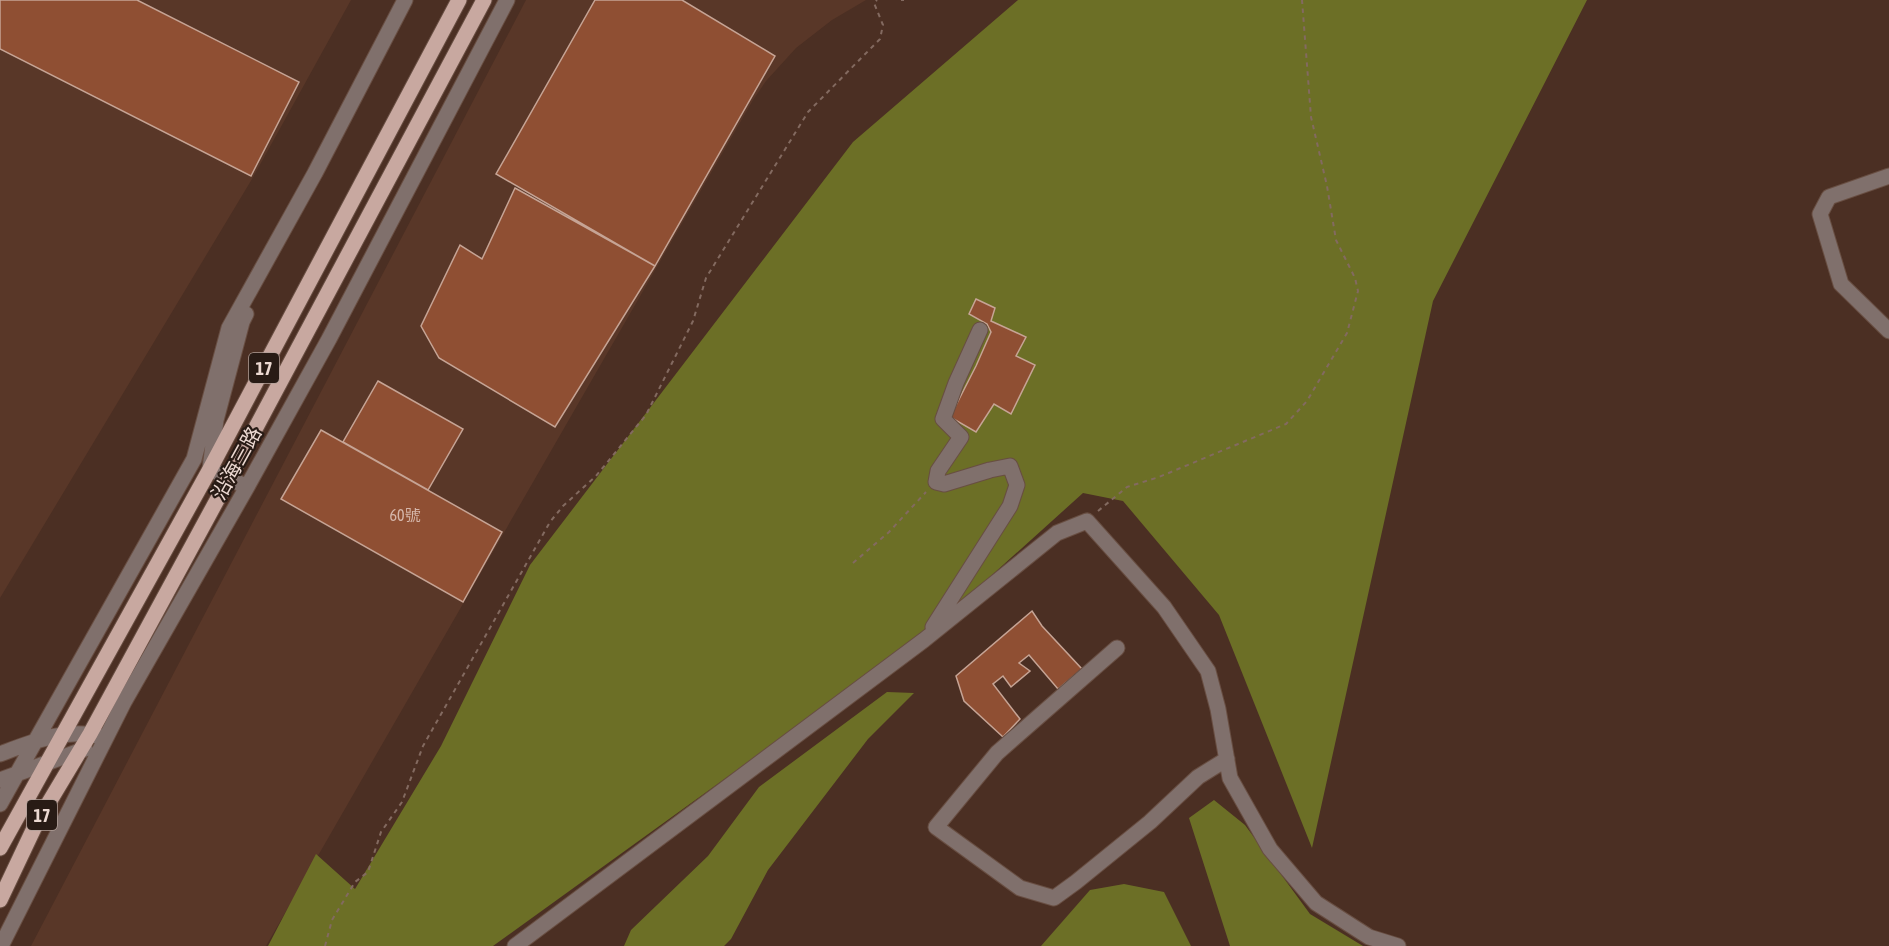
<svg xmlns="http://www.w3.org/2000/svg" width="1889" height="946" viewBox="0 0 1889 946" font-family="'Asap Condensed','Noto Sans TC',sans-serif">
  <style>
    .built { fill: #593728 }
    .forest { fill: #6c6f26 }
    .building { fill: #8f4f33; stroke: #c6a495; stroke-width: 1.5 }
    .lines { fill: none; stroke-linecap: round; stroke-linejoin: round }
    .minor-casing { stroke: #684e42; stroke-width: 17 }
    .major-casing { stroke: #684e42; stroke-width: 17 }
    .path { stroke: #836a60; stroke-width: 2; stroke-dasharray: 4.5 4.5; stroke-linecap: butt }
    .minor { stroke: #80706c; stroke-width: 15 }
    .major { stroke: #c8a8a0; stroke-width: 15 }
    .labels { text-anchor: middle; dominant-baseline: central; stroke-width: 4.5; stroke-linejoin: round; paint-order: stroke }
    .number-label { font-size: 16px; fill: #d5b6aa }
    .shield { fill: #281b15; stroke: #b1a099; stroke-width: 1.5 }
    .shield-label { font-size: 18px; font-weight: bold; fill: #ecd9d2 }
    .street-label { font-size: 20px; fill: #ecd9d2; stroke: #281b15 }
  </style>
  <rect width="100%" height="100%" fill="#4b2f23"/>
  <path class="built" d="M0 0H351L252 179 0 598Z
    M526 0H866L832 20 796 48 766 81 753 100 266 946H31Z"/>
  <path class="forest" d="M1018 0H1587L1433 301 1312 848 1219 615 1123 501 1083 493 961 603 906 648 493 946H268L316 854 355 889 441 746 530 565 853 142Z
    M887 692 914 693 868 739 768 870 731 939 724 946H624L631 930 708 856 759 787Z
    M1214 800 1245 825 1310 914 1363 946H1230L1189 818Z
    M1124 884 1164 892 1191 946H1041L1090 890Z"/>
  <path class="building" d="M0 0H137L299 82 251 176 0 49Z
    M595 0H682L775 56 655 266 496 174Z
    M515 188 655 266 555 427 439 358 421 326 460 245 482 259Z
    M976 299 995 308 991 321 1026 337 1016 356 1035 365 1011 414 994 404 976 432 950 417 976 366 991 332 987 324 969 314Z
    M378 381 463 429 428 490 343 442Z
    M321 430 502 532 463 602 281 499Z
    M1032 611 1042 626 1082 669 1058 689 1029 655 1019 663 1030 671 1011 687 1003 676 993 684 1020 719 1003 737 964 701 956 676Z"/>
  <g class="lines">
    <g class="minor-casing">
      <path id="minor" d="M1889 176 1829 197 1820 214 1841 284 1889 331
        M246 314 242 322 216 420 210 469 247 487
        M933 627 1010 506 1017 485 1010 466 990 470 944 484 936 482 938 471 961 437 943 419 956 383 980 330
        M1117 648 997 753 936 827 1020 888 1054 898 1076 882 1150 822 1198 777 1227 759
        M0 754C32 742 67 727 102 737
        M0 780 85 749
        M0 804 194 459 229 328 315 173 405 0
        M1 946 124 702 247 487 329 339 507 0
        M515 946 924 640 1057 533 1087 521 1164 607 1208 671 1218 709 1230 778 1270 849 1316 903 1369 937 1398 946"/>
    </g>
    <g class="major-casing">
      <path id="major" d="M0 848 210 469 459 0
        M0 900 36 824 90 734 229 478 484 0"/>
    </g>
    <path class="path" d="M901 0H904
      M1098 511 1127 487 1159 477 1286 424 1307 401 1347 333 1358 291 1355 278 1336 240 1327 186 1311 117 1302 0
      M853 563 889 532 926 492
      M325 946 332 920 355 882 368 872 381 832 402 802 423 746 550 522 563 506 596 476 646 415 693 321 706 278 808 112 880 39 883 25 874 3 877 0"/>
    <use href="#minor" class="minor"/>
    <use href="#major" class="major"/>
  </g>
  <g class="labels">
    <g class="number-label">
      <text x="405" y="515">60號</text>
    </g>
    <g class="shield">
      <rect x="249" y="353" width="30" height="30" rx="4.5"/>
      <rect x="27" y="800" width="30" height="30" rx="4.5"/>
    </g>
    <g class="shield-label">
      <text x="264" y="368">17</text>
      <text x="42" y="815">17</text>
    </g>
    <g class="street-label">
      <text transform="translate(236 463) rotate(-61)">沿海三路</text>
    </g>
  </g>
</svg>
